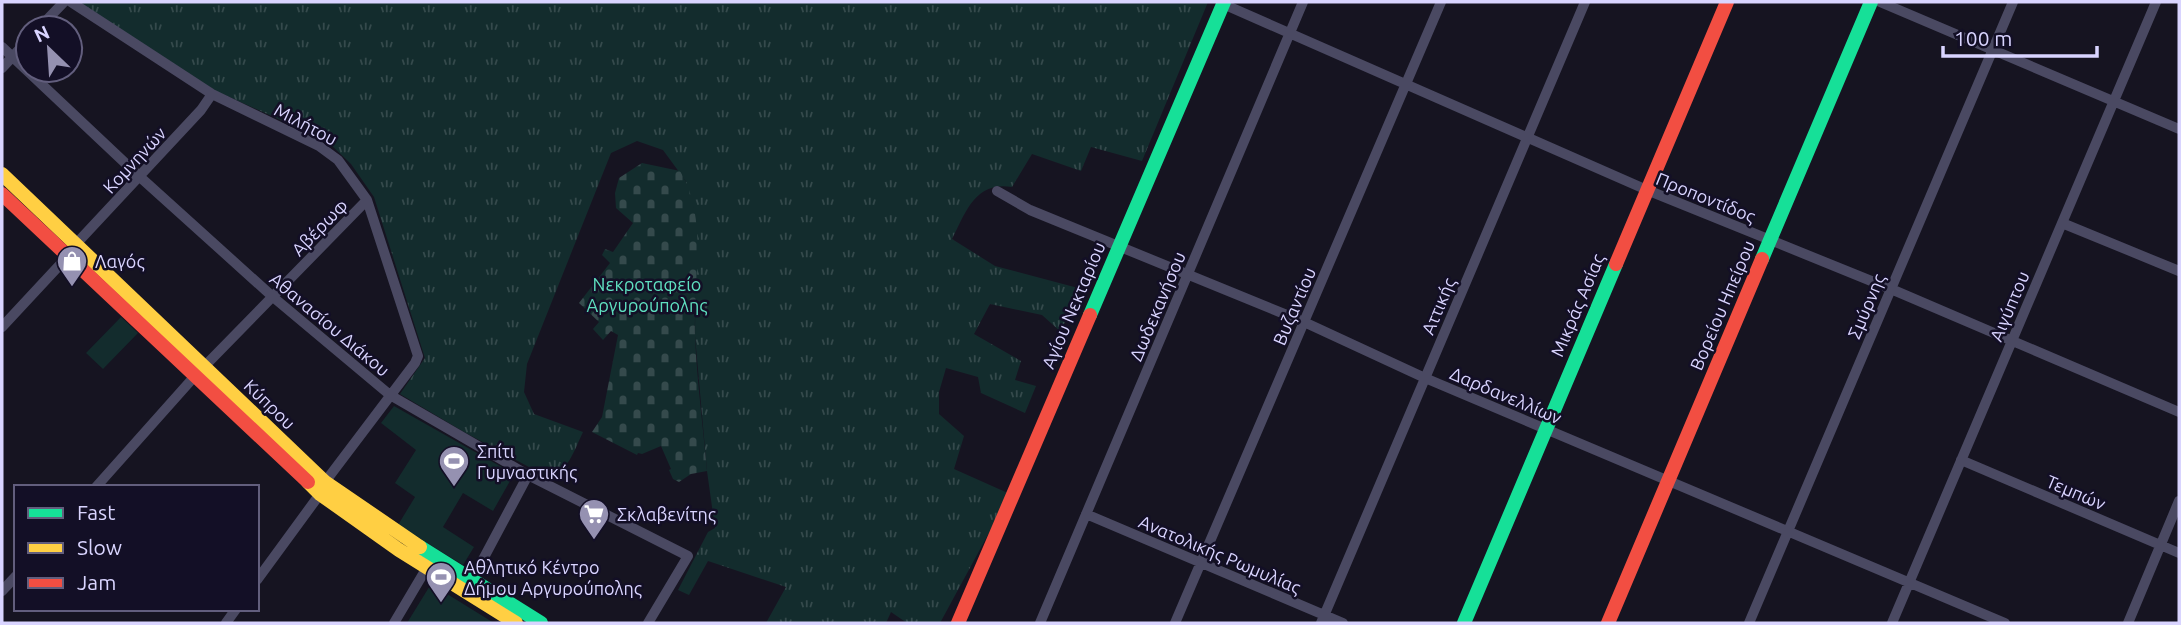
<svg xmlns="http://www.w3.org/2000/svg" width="2181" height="625" viewBox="0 0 2181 625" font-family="Ubuntu,sans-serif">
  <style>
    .grass { fill: url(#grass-tufts) }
    .cemetery { fill: url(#cemetery-stones) }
    .pitch { fill: #132c2d }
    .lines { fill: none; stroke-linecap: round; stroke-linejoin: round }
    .street { stroke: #4a4962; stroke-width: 10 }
    .fast { stroke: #16e098; stroke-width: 14 }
    .slow { stroke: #ffcf43; stroke-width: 14 }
    .jam { stroke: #f24e42; stroke-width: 14 }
    .labels { text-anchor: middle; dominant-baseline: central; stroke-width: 5; stroke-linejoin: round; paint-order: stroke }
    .street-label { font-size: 18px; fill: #d9d4ff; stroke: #130f26 }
    .poi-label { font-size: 18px; fill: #d9d4ff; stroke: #130f26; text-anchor: start }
    .park-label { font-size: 18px; fill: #5fe0c0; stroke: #130f26 }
  </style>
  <defs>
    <pattern id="grass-tufts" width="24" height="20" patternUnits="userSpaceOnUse" patternTransform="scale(1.75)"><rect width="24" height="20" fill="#132c2d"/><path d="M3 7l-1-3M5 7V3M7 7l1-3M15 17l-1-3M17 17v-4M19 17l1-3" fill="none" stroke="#354a4c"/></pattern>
    <pattern id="cemetery-stones" width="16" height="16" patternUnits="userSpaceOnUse" patternTransform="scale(1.75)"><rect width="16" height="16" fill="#132c2d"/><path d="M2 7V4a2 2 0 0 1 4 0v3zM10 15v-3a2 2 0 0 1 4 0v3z" fill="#354a4c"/></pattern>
  </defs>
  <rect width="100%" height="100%" fill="#161421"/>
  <path class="grass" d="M79 2H1208L1142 161 1091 147 1081 171 1032 154 1012 187C975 181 966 212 952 239L995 266 1078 288 1061 332 1042 315 990 304 974 334 1021 361 1015 380 1036 386 1025 413 981 393 978 377 946 368 939 392V414L964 436 954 469 1010 494 940 623H907L891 612 886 623H766L786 587 708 561 689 595 678 590 708 532 715 528 707 471 695 336 696 224 693 206 685 180 663 150 637 141 611 153 527 364 524 392 534 414 583 432C574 450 568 476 544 475L464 432 400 394 425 358 374 197 351 164 327 141 216 91Z"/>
  <path class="cemetery" d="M642 163 680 171C709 219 693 283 695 336 697 381 703 426 707 471L691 474 679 482 673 479 669 470 671 469 661 446 642 454 638 453 637 455 592 432 602 417 618 335 611 331 603 340 593 329 599 322 579 303 610 263 602 255 605 249 613 252 633 223 616 208 615 193 619 178Z"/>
  <path class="pitch" d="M121 317 138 333 103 369 86 353Z
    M394 406 514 474 493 511 463 493 443 527 474 547 463 565 398 525 415 497 395 483 416 450 381 423Z
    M431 584 494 623H407Z"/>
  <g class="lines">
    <path class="street" d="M71 2 212 94 319 146 338 160 367 200 418 356 415 363 325 482
      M1880 2 2179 129
      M1223 4 1647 190 1891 289 2179 412
      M39 28 64 2
      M2 47 140 177 273 297 390 395 528 475 688 556 648 623
      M2 68 28 40
      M997 191 1030 210 1304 322 1425 378 2005 623
      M2062 223 2179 271
      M76 244 201 110 212 94
      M2 327 68 256
      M1961 460 2179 553
      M96 487 194 377 367 200
      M1086 514 1343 623
      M257 580 320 494
      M472 580 528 475
      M2 591 16 576
      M226 623 236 609
      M394 623 429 564
      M1040 623 1303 2
      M1175 623 1441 2
      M1321 623 1585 2
      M1749 623 2013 2
      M1892 623 2156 2
      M2128 623 2179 501"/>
    <path class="fast" d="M1762 259 1871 2
      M1090 315 1224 2
      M420 547 541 623
      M1464 623 1616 264"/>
    <path class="slow" d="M2 174 325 482 420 547
      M308 482 320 494 399 550 516 623"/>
    <path class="jam" d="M2 194 308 482
      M1616 264 1727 2
      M958 623 1090 315
      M1608 623 1762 259"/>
  </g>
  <defs>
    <g id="shop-pin" transform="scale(1.575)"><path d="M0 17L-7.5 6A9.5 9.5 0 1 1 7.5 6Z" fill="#9591b1" stroke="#130f26"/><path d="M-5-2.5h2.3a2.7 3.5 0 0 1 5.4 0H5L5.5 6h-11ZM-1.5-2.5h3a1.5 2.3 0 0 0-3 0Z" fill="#fff"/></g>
    <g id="stadium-pin" transform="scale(1.575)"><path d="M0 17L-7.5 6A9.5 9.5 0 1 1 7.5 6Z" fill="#9591b1" stroke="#130f26"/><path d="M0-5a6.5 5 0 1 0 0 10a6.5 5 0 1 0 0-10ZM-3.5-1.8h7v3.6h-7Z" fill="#fff"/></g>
    <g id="supermarket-pin" transform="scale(1.575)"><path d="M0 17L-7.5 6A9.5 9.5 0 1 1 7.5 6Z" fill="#9591b1" stroke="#130f26"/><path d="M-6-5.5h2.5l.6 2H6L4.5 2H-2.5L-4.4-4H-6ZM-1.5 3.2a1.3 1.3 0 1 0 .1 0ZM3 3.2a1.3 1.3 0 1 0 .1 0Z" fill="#fff"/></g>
  </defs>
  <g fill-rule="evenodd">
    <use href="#shop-pin" x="72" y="261"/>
    <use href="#stadium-pin" x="454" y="461"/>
    <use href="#supermarket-pin" x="594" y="514"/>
    <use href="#stadium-pin" x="441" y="577"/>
  </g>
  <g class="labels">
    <g class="street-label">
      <text transform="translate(306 124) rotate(28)">Μιλήτου</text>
      <text transform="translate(134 160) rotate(-47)">Κομνηνών</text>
      <text transform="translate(1706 197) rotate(22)">Προποντίδος</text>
      <text transform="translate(319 227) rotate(-46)">Αβέρωφ</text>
      <text transform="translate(1073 305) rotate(-67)">Αγίου Νεκταρίου</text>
      <text transform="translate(1577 305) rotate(-67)">Μικράς Ασίας</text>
      <text transform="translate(1722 305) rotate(-67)">Βορείου Ηπείρου</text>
      <text transform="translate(1157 306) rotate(-67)">Δωδεκανήσου</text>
      <text transform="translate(1294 306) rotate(-67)">Βυζαντίου</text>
      <text transform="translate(1438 306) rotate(-67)">Αττικής</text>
      <text transform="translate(1866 306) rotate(-67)">Σμύρνης</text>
      <text transform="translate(2009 306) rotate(-67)">Αιγύπτου</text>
      <text transform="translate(330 324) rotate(40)">Αθανασίου Διάκου</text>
      <text transform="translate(1506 395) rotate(23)">Δαρδανελλίων</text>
      <text transform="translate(270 404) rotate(44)">Κύπρου</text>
      <text transform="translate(2076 492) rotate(23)">Τεμπών</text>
      <text transform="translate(1220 554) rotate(23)">Ανατολικής Ρωμυλίας</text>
    </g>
    <g class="poi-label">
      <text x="95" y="261">Λαγός</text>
      <text x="477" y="451">Σπίτι<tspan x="477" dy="21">Γυμναστικής</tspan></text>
      <text x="617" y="514">Σκλαβενίτης</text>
      <text x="464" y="567">Αθλητικό Κέντρο<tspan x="464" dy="21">Δήμου Αργυρούπολης</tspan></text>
    </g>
    <g class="park-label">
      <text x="647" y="284">Νεκροταφείο<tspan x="647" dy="21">Αργυρούπολης</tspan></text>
    </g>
  </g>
  <rect width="2181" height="625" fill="none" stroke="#d9d4ff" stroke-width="7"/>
  <rect x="14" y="485" width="245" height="126" fill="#130f26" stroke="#625e7d" stroke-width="2"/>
  <rect x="28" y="508" width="35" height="10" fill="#16e098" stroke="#625e7d" stroke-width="2"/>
  <text x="77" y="520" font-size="21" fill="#d9d4ff">Fast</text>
  <rect x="28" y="543" width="35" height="10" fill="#ffcf43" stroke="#625e7d" stroke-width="2"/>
  <text x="77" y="555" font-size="21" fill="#d9d4ff">Slow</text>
  <rect x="28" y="578" width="35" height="10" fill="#f24e42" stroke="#625e7d" stroke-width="2"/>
  <text x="77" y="590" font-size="21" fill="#d9d4ff">Jam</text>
  <g transform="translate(49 49) rotate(335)"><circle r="33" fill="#130f26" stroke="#625e7d" stroke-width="2"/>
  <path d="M0-5L12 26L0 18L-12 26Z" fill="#9591b1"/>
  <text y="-10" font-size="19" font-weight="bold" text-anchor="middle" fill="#d9d4ff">N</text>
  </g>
  <path d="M1943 46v10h154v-10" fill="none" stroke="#d9d4ff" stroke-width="3.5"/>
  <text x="1954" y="46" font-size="21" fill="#d9d4ff" stroke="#130f26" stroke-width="5" paint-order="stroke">100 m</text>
</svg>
